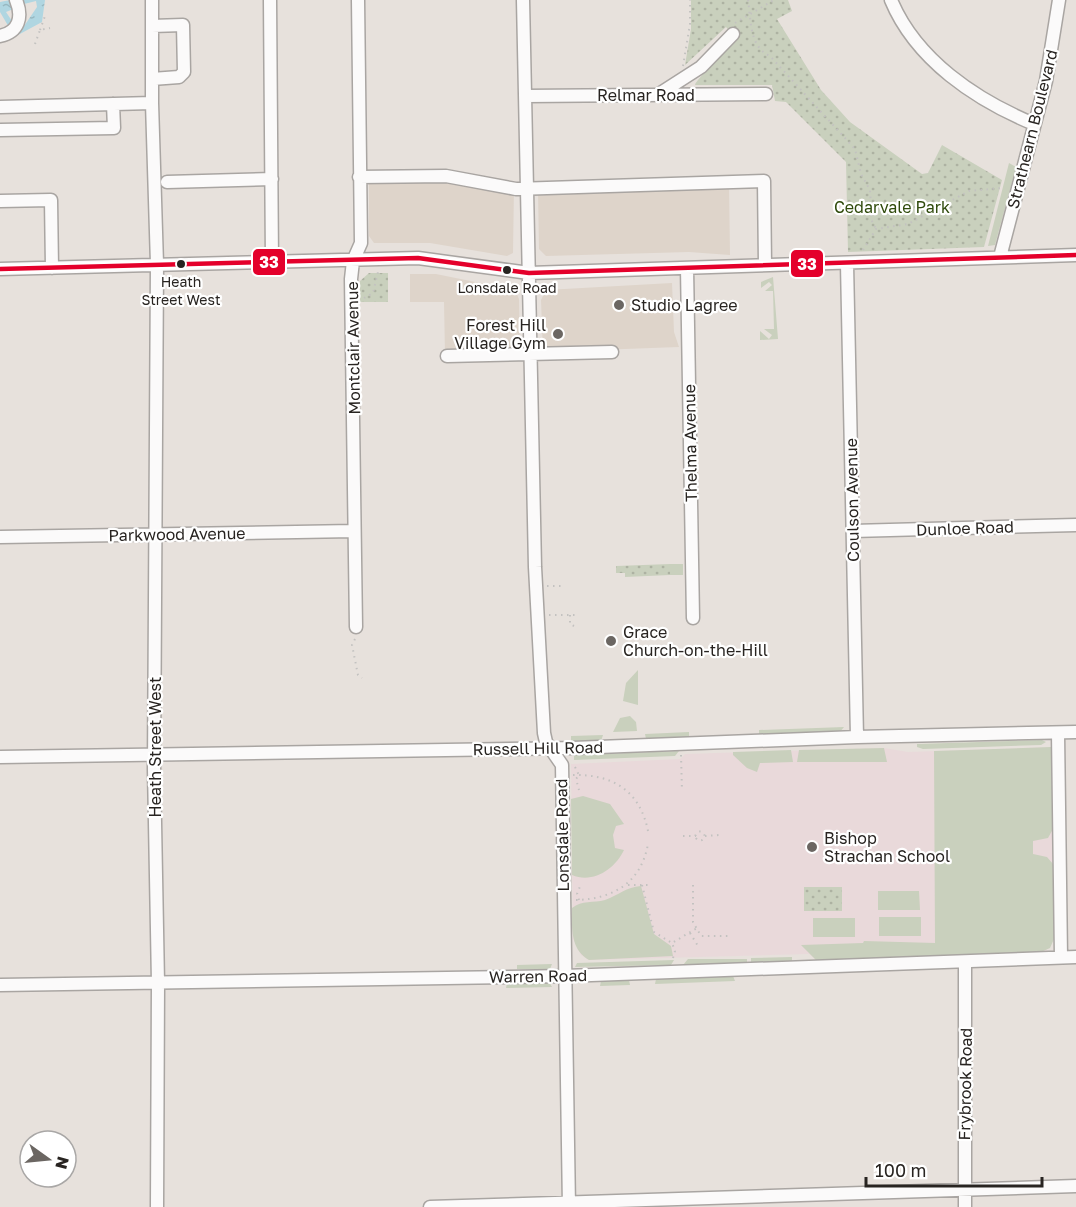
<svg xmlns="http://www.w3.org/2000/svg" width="1076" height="1207" viewBox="0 0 1076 1207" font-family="'Golos Text',sans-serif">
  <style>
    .built { fill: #ded4ca }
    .education { fill: #e9d9da }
    .green { fill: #c9d0bd }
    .park { fill: url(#park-dots) }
    .water { fill: url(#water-ripples) }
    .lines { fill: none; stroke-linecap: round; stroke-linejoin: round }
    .minor-casing { stroke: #a9a5a2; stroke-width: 15 }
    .path { stroke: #c3c2c0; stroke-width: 2; stroke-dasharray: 1.5 4.5; stroke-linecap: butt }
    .minor { stroke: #fbfafa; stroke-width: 12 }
    .bus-1-casing { stroke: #fff; stroke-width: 9 }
    .bus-1 { stroke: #e4002b; stroke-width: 4.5 }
    .bus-dot { fill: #282421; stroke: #fff; stroke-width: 2 }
    .poi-dot { fill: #6b6662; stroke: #fff; stroke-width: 2 }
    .labels { text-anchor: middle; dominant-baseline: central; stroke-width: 4.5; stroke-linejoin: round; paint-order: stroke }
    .bus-label { font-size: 14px; fill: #282421; stroke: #fff }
    .street-label { font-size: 16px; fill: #282421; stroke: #fff }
    .park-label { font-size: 16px; fill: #2f4a0b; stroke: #fff }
    .poi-label { font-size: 16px; fill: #282421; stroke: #fff; text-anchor: start }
    .line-badge { stroke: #fff; stroke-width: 2 }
    .badge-label { font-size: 16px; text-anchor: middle; font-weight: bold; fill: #fff }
  </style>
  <defs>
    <pattern id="park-dots" width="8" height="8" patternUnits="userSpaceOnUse" patternTransform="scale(1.5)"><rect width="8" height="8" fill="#c9d0bd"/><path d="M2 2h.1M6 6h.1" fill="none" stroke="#adb2a2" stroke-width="1.8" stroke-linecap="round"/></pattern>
    <pattern id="water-ripples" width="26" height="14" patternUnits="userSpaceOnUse" patternTransform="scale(1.5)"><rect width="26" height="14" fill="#b0d6e1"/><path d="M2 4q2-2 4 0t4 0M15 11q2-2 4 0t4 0" fill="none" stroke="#97b8c1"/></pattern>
  </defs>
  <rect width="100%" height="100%" fill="#e7e1dc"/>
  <path class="built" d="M369 174 514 186 513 253 507 256 430 243H374L369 236Z
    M729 185 730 255 689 252 546 256 539 249 538 190Z
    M410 274H436L515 290 519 299 520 352 445 354 444 302H410Z
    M672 283 674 332 679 347 543 352 541 300 546 290Z"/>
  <path class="education" d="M1051 747 1054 939 1046 951 816 960 809 954 589 960 581 955 573 939 571 764 680 759 685 754 884 748 908 752Z"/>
  <path class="green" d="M1009 163 1016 167 995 245 988 246Z
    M773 277 778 339 760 340V331L769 339 772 335 764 329H774L773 291H765L772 285 769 282 761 288V282Z
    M670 564H683V575H670Z
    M638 670V705L623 701 626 683Z
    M630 716 636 722 637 731 613 732 620 718Z
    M844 727 840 732 759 735V730Z
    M689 732V738L646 739 645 734Z
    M603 735 601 741 571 742V736Z
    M1042 740 1046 742 1041 745 923 749 917 747V744Z
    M1051 747 1053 829 1048 838 1033 841V854L1047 857 1053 864 1054 939 1050 948 1041 952 816 960 801 945 863 943 864 941 935 943 934 751Z
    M884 748 887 762H797L799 750Z
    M791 750 793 762 760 763 757 772 747 768 733 755V752Z
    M679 751 675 756 574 760V755H577Z
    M583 796 610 804 624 824 616 826 613 835 615 848 624 850C615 869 593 884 572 875L571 799Z
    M641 886 654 934 671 946 673 956 589 960C570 949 572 928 572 908 582 900 593 903 605 900 619 895 626 887 641 886Z
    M878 891H919L920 910H878Z
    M879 917H921V936H879Z
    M813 918H855V937H813Z
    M792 957V961L751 963V958Z
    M688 959H747V963L683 965Z
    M674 960 671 965 575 967 577 963Z
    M552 964 550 969H517V965Z
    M733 976 735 981 655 984 656 979Z
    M629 980 630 985 600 986 601 981Z
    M549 982 552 987 506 988 507 983Z"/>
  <path class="park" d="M691 0H788L792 11 777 19 821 90 850 122 922 174 928 173 942 145 1002 180 984 247 848 252 846 162 786 102 775 101 772 85H695C696 79 730 48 737 40L726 27 685 65 691 29Z
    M369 273H388V302H360V281Z
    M670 564V575L625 577V573H616V566Z
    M804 887H842V911H804Z"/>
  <path class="water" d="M10 0 16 8 6 12 14 24 10 29 0 12V2Z
    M21 0H45L42 22 18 35 37 7 36 1 24 4Z"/>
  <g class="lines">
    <g class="minor-casing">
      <path id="minor" d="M152 0V103L157 264 154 769 158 983 157 1207
        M270 0 272 263
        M523 0 535 567 544 733 546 742 562 765 569 1207
        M891 0C916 60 976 100 1034 124
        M0 36C19 32 23 17 16 0
        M152 79 179 77 184 72 183 25 152 26
        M659 94 701 67 733 34
        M526 96 766 94
        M0 107 152 103
        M0 130 114 128 113 104
        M359 177 446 176 516 189 764 181 765 265
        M167 182 272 179
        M0 201 51 200 52 268
        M1000 257 1046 81 1059 0
        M847 264 857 737
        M687 268 693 618
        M0 269 418 258 529 273 1076 255
        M447 356 612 352
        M853 531 1076 525
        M0 537 353 531
        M356 627 351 279 353 261 361 243 358 0
        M1058 733 1061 957
        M0 757 573 748 857 737 1076 732
        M0 985 565 976 1076 957
        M430 1207 1076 1186
        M965 1207V962"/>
    </g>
    <path class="path" d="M748 0C751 19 749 47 770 56L855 149 861 174 870 190 872 221 876 229
      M735 23 774 0
      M40 30 45 16
      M35 44 40 30 50 28
      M683 66 690 24V0
      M863 250 876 229 908 224 969 191 1002 188
      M364 298 373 293 378 272
      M547 586H563
      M549 615H576
      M570 615V624L574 626
      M355 639 352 645 358 675 362 678
      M681 755 682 791
      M575 767 579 775 576 779 579 790
      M573 775C613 774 640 791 648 831
      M695.5 836a4.5 4.5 0 1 1 9 0a4.5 4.5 0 1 1-9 0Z
      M683 836H696
      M705 836 719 835
      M628 885H649
      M642 885 654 932 672 943
      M693 885V922L701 936H730
      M576 900C613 899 641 883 648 844
      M579 900 577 894 581 884
      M690 933 698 946
      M673 958 675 951 672 943 697 928"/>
    <use href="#minor" class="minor"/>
    <g class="bus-1-casing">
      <path id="bus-1" d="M0 269 418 258 529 273 1076 255"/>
    </g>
    <use href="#bus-1" class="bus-1"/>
  </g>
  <g class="bus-dot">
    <circle cx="181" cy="264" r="5"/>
    <circle cx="507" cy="270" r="5"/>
  </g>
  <g class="poi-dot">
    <circle cx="619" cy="305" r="6"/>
    <circle cx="558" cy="334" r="6"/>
    <circle cx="611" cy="641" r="6"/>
    <circle cx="812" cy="847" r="6"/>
  </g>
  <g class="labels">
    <g class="bus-label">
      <text x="181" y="281">Heath<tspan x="181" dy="18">Street West</tspan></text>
      <text x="507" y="287">Lonsdale Road</text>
    </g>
    <g class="street-label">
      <text x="646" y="95">Relmar Road</text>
      <text transform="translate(1032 129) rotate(-76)">Strathearn Boulevard</text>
      <text transform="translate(353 348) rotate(-91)">Montclair Avenue</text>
      <text transform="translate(690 443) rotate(-91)">Thelma Avenue</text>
      <text transform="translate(852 500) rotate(-91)">Coulson Avenue</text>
      <text transform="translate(965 528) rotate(-2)">Dunloe Road</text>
      <text transform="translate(177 534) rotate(-1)">Parkwood Avenue</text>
      <text transform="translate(155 747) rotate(-90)">Heath Street West</text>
      <text transform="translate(538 748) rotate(-1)">Russell Hill Road</text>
      <text transform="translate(562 835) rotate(-91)">Lonsdale Road</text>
      <text transform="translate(538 976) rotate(-1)">Warren Road</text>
      <text transform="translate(965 1084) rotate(-89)">Frybrook Road</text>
    </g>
    <g class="park-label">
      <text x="892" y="207">Cedarvale Park</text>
    </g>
    <g class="poi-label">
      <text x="631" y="305">Studio Lagree</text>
      <text x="546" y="325" text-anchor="end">Forest Hill<tspan x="546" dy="18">Village Gym</tspan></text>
      <text x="623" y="632">Grace<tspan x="623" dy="18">Church-on-the-Hill</tspan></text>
      <text x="824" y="838">Bishop<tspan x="824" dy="18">Strachan School</tspan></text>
    </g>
  </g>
  <g class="line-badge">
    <rect x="252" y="248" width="34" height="28" rx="6" fill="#e4002b"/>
    <rect x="790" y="249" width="34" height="29" rx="6" fill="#e4002b"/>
  </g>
  <g class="badge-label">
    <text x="269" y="268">33</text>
    <text x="807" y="270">33</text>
  </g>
  <g transform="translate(48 1159) rotate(105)"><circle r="28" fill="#ffffff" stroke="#a9a7a6" stroke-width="1.5"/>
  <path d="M0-4.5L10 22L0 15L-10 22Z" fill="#6b6662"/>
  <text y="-9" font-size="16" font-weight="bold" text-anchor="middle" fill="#282421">N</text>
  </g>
  <path d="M866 1177v9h176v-9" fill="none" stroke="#282421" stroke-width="3"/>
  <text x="875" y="1177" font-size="18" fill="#282421" stroke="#ffffff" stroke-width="4.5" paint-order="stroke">100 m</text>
</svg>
